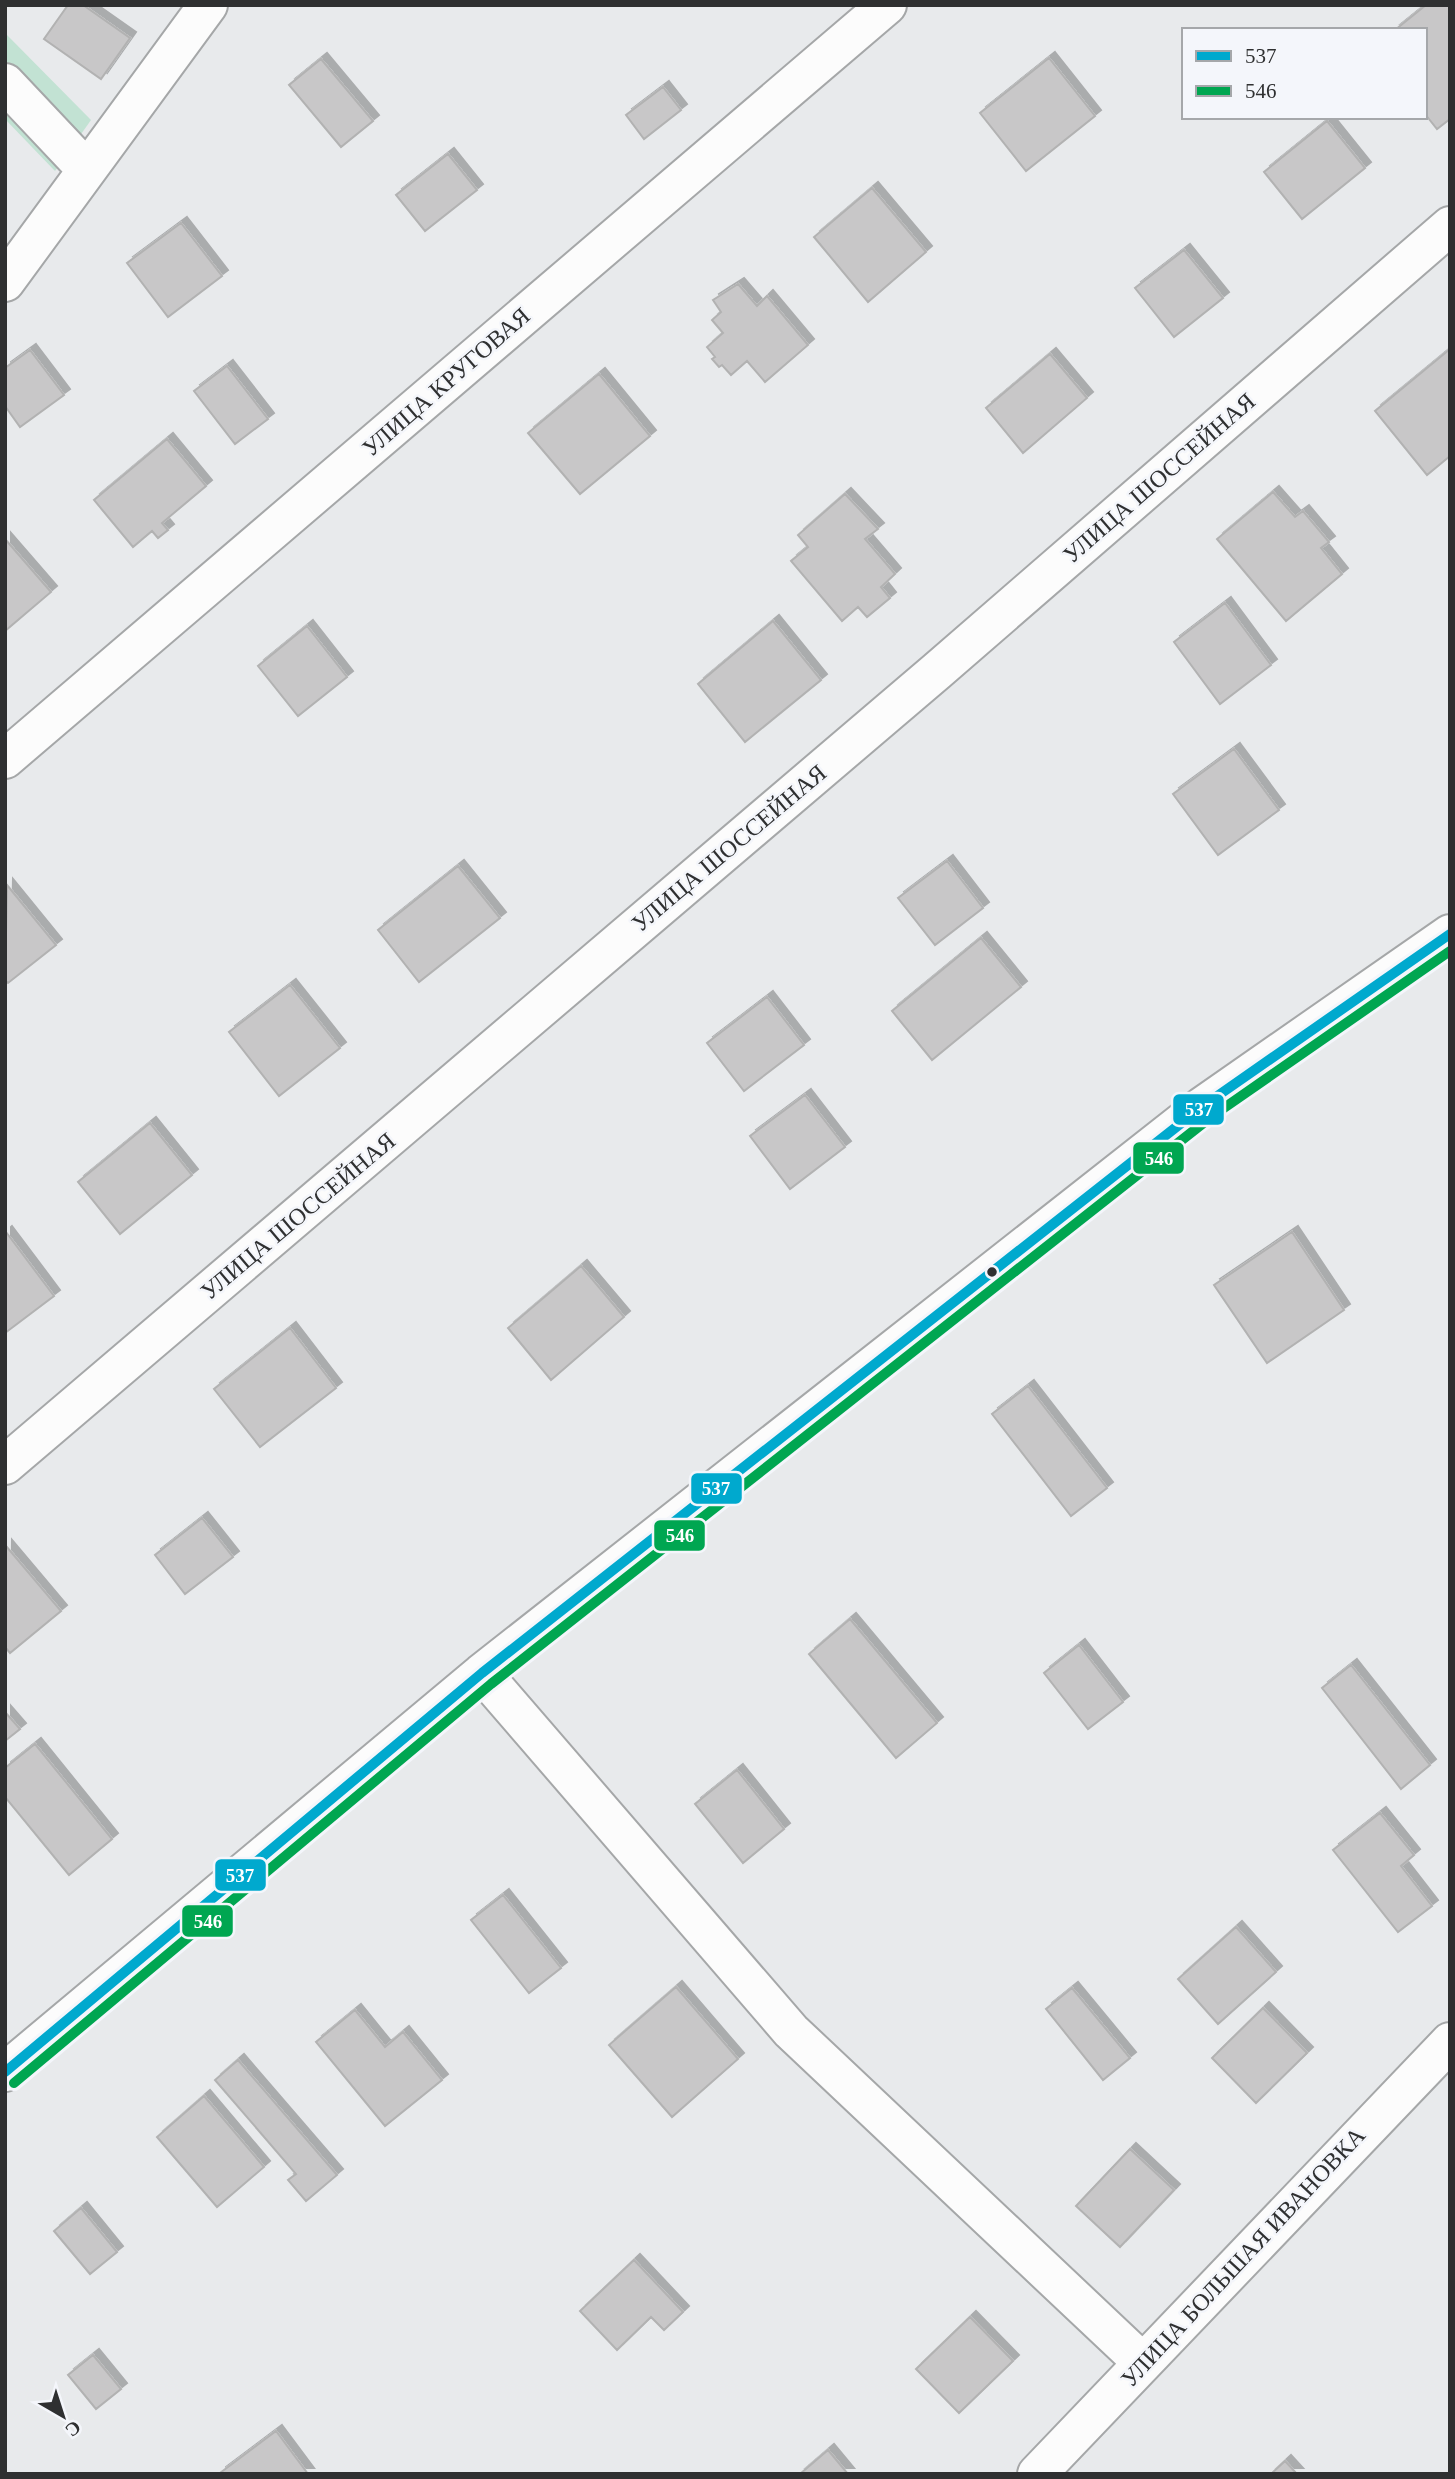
<svg xmlns="http://www.w3.org/2000/svg" width="1455" height="2479" viewBox="0 0 1455 2479" font-family="'Times New Roman',serif">
  <style>
    .green { fill: #c2e2d3 }
    .building { fill: #c8c7c8; stroke: #b2b2b2; stroke-width: 2; filter: url(#shadow) }
    .lines { fill: none; stroke-linecap: round; stroke-linejoin: round }
    .minor-casing { stroke: #a5a7a8; stroke-width: 42 }
    .minor { stroke: #fcfcfc; stroke-width: 38 }
    .bus-1-casing { stroke: #f4f6fb; stroke-width: 16 }
    .bus-2-casing { stroke: #f4f6fb; stroke-width: 16 }
    .bus-1 { stroke: #00a9ce; stroke-width: 10 }
    .bus-2 { stroke: #00a651; stroke-width: 10 }
    .bus-dot { fill: #2f3031; stroke: #f4f6fb; stroke-width: 2.5 }
    .labels { text-anchor: middle; dominant-baseline: central; stroke-width: 5; stroke-linejoin: round; paint-order: stroke }
    .street-label { font-size: 24px; fill: #2f3031; stroke: #f4f6fb }
    .line-badge { stroke: #f4f6fb; stroke-width: 2.5 }
    .badge-label { font-size: 19px; text-anchor: middle; font-weight: bold; fill: #fff }
  </style>
  <defs>
    <filter id="shadow"><feDropShadow dx="6" dy="-6" stdDeviation="0" flood-color="#0004"/></filter>
  </defs>
  <rect width="100%" height="100%" fill="#e8eaec"/>
  <path class="green" d="M5 33 91 120 55 171 5 119Z"/>
  <path class="building" d="M68 5H83L130 38 101 79 44 39Z
    M1426 5H1450V119L1437 129 1425 114V30H1395Z
    M1049 58 1095 116 1026 171 980 113Z
    M321 59 373 121 341 147 289 85Z
    M663 87 681 110 644 139 626 115Z
    M1327 121 1365 168 1302 219 1264 172Z
    M448 154 477 190 425 231 396 195Z
    M872 188 926 252 868 302 814 237Z
    M181 223 222 276 168 317 127 263Z
    M1184 250 1223 298 1174 337 1135 288Z
    M738 284 757 306 767 296 808 345 765 382 747 361 731 375 722 365 719 367 712 359 715 357 707 347 723 333 712 320 721 312 713 300Z
    M1450 349V456L1427 475 1375 411Z
    M30 350 64 395 20 427 5 406V368Z
    M1050 354 1087 398 1023 453 986 408Z
    M227 366 268 419 235 444 194 391Z
    M599 374 650 436 580 494 528 433Z
    M167 439 206 486 162 523 168 530 158 538 152 531 133 547 94 500Z
    M1273 492 1295 517 1303 511 1329 542 1321 548 1342 574 1286 621 1217 539Z
    M845 494 878 529 865 539 895 574 881 587 890 598 867 617 858 607 842 621 791 561 808 547 798 535Z
    M5 539 51 592 5 631Z
    M1225 603 1271 665 1220 704 1174 642Z
    M773 621 821 680 745 742 698 684Z
    M307 626 347 677 298 716 258 666Z
    M1234 749 1279 810 1218 855 1173 794Z
    M947 861 983 908 935 945 898 898Z
    M458 866 500 918 419 982 378 930Z
    M7 885 56 945 8 983 5 980Z
    M981 938 1021 987 932 1060 892 1011Z
    M290 985 340 1048 279 1096 229 1032Z
    M767 997 804 1045 744 1091 707 1043Z
    M805 1095 845 1147 790 1189 750 1136Z
    M150 1123 192 1175 120 1234 78 1182Z
    M6 1232 54 1296 5 1333V1233Z
    M1292 1232 1344 1310 1267 1363 1214 1285Z
    M581 1266 624 1317 551 1380 508 1328Z
    M290 1328 336 1388 260 1447 214 1389Z
    M1028 1386 1107 1488 1071 1516 992 1414Z
    M202 1518 233 1557 185 1594 155 1555Z
    M6 1546 61 1611 10 1653 5 1647Z
    M850 1619 937 1723 896 1758 809 1654Z
    M1079 1645 1123 1702 1088 1729 1044 1673Z
    M1351 1665 1430 1765 1401 1789 1322 1688Z
    M5 1712 20 1729 5 1741Z
    M35 1744 112 1839 69 1875 5 1797V1768Z
    M737 1770 784 1829 743 1863 695 1804Z
    M1380 1813 1414 1855 1401 1866 1432 1906 1398 1932 1333 1850Z
    M503 1895 561 1968 529 1993 471 1920Z
    M1236 1927 1276 1972 1218 2024 1178 1979Z
    M676 1987 738 2059 672 2117 609 2045Z
    M1072 1988 1130 2058 1103 2080 1046 2009Z
    M1263 2008 1307 2053 1256 2103 1212 2058Z
    M355 2010 385 2047 403 2032 442 2080 385 2126 316 2042Z
    M238 2060 337 2175 306 2201 288 2180 296 2174 215 2080Z
    M204 2096 264 2167 217 2207 157 2137Z
    M1130 2149 1174 2190 1120 2247 1076 2206Z
    M81 2208 117 2252 90 2274 54 2231Z
    M634 2260 683 2312 664 2330 651 2317 617 2350 580 2311Z
    M970 2317 1013 2361 959 2413 916 2369Z
    M93 2355 121 2389 96 2409 68 2375Z
    M276 2431 308 2474H220V2473Z
    M828 2450 848 2474H800Z
    M1285 2461 1297 2474H1271Z"/>
  <g class="lines">
    <g class="minor-casing">
      <path id="minor" d="M5 83 87 170
        M5 282 208 5
        M5 759 887 5
        M5 1465 937 671 1450 226
        M482 1673 791 2031 1143 2363
        M5 2072 482 1673 1203 1106 1450 934
        M1037 2474 1450 2042"/>
    </g>
    <use href="#minor" class="minor"/>
    <g class="bus-1-casing">
      <path id="bus-1" d="M5 2072 482 1673 1203 1106 1450 934"/>
    </g>
    <g class="bus-2-casing">
      <path id="bus-2" d="M14 2083 491 1684 1211 1117 1450 951"/>
    </g>
    <use href="#bus-1" class="bus-1"/>
    <use href="#bus-2" class="bus-2"/>
  </g>
  <circle class="bus-dot" cx="992" cy="1272" r="6"/>
  <g class="labels">
    <g class="street-label">
      <text transform="translate(446 382) rotate(-41)">УЛИЦА КРУГОВАЯ</text>
      <text transform="translate(1159 478) rotate(-41)">УЛИЦА ШОССЕЙНАЯ</text>
      <text transform="translate(729 848) rotate(-40)">УЛИЦА ШОССЕЙНАЯ</text>
      <text transform="translate(298 1216) rotate(-40)">УЛИЦА ШОССЕЙНАЯ</text>
      <text transform="translate(1243 2257) rotate(-47)">УЛИЦА БОЛЬШАЯ ИВАНОВКА</text>
    </g>
  </g>
  <g class="line-badge">
    <rect x="1172" y="1093" width="53" height="33" rx="7" fill="#00a9ce"/>
    <rect x="1132" y="1141" width="53" height="34" rx="7" fill="#00a651"/>
    <rect x="690" y="1472" width="53" height="33" rx="7" fill="#00a9ce"/>
    <rect x="653" y="1519" width="53" height="33" rx="7" fill="#00a651"/>
    <rect x="214" y="1858" width="53" height="34" rx="7" fill="#00a9ce"/>
    <rect x="181" y="1904" width="53" height="34" rx="7" fill="#00a651"/>
  </g>
  <g class="badge-label">
    <text x="1199" y="1116">537</text>
    <text x="1159" y="1165">546</text>
    <text x="716" y="1495">537</text>
    <text x="680" y="1542">546</text>
    <text x="240" y="1882">537</text>
    <text x="208" y="1928">546</text>
  </g>
  <rect width="1455" height="2479" fill="none" stroke="#2f3031" stroke-width="14"/>
  <rect x="1182" y="28" width="245" height="91" fill="#f4f6fb" stroke="#a5a7aa" stroke-width="2"/>
  <rect x="1196" y="51" width="35" height="10" fill="#00a9ce" stroke="#a5a7aa" stroke-width="2"/>
  <text x="1245" y="63" font-size="21" fill="#2f3031">537</text>
  <rect x="1196" y="86" width="35" height="10" fill="#00a651" stroke="#a5a7aa" stroke-width="2"/>
  <text x="1245" y="98" font-size="21" fill="#2f3031">546</text>
  <g transform="translate(63 2416) rotate(141)" stroke="#f4f6fb" stroke-width="5" paint-order="stroke">
  <path d="M0-5L12 26L0 18L-12 26Z" fill="#2f3031"/>
  <text y="-10" font-size="19" font-weight="bold" text-anchor="middle" fill="#2f3031">С</text>
  </g>
</svg>
